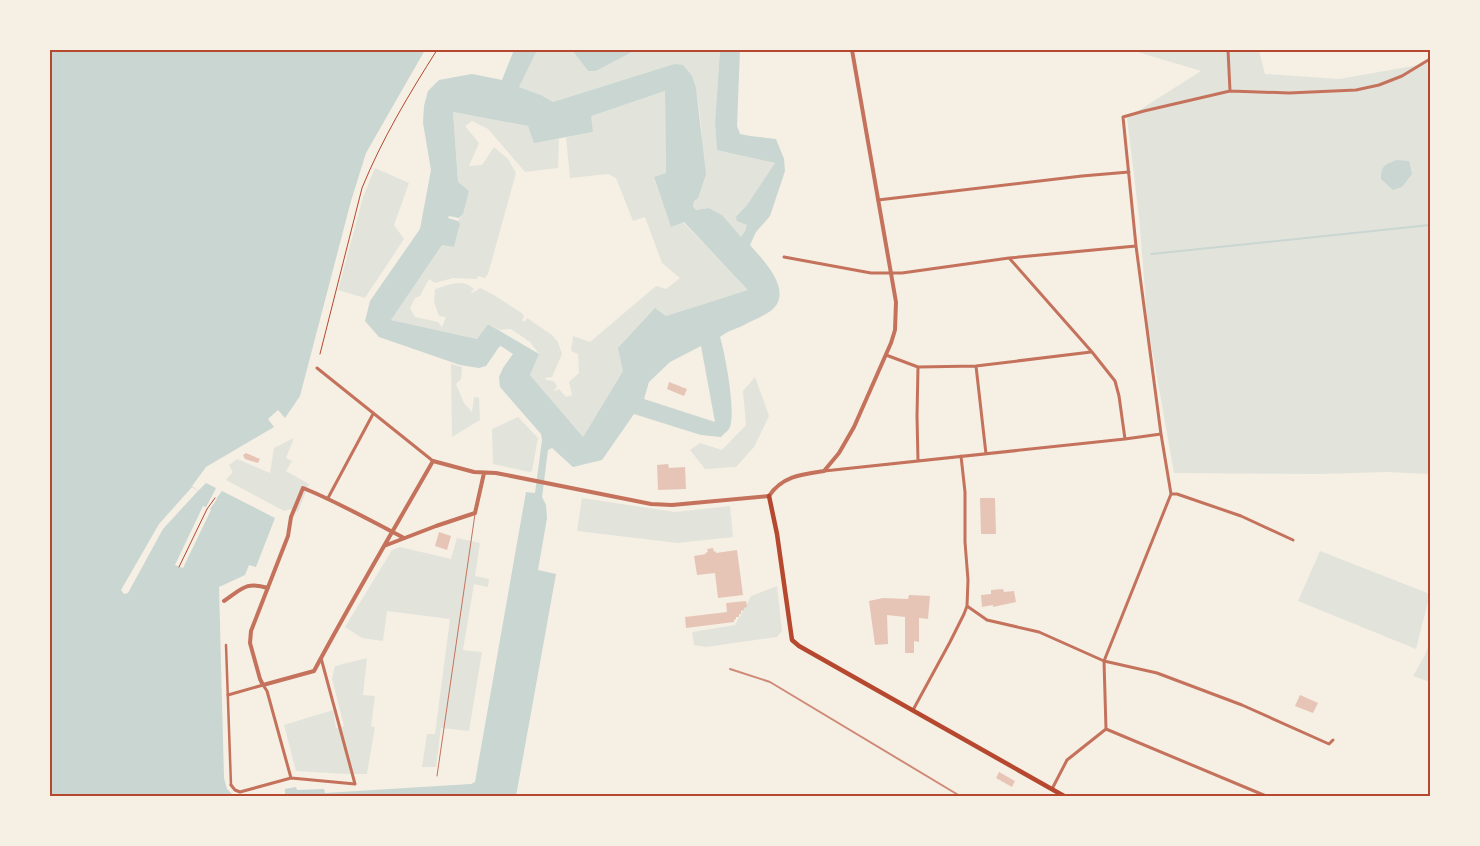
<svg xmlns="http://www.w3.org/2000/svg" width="1480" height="846" viewBox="0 0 1480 846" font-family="Lora,serif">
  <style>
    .green { fill: #e2e4dc }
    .water { fill: #c9d6d2; fill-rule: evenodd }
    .pier { fill: #f6efe4 }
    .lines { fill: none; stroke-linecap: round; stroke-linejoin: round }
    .stream { stroke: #c9d6d2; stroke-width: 2 }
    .building { fill: #e6c5b7 }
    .path { stroke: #b5482f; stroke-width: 1 }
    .service { stroke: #c5725c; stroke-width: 1 }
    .pedestrian { stroke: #c5725c; stroke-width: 2.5 }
    .minor { stroke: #c5725c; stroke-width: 3 }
    .tertiary { stroke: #c5725c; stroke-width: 4 }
    .secondary { stroke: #b5482f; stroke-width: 4.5 }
    .rail { stroke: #cf8b77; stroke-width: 2 }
    .neatline { fill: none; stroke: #b5482f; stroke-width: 2 }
  </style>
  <rect width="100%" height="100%" fill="#f6efe4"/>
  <path class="green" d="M536 50H572L588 71H596L636 50H720L715 123 717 149 775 163 747 205 736 215 747 225 745 231 741 238 722 215 709 208 696 210 693 205 702 143 701 124 696 88 674 64 553 102 541 95 519 87Z
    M1131 50H1259L1265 74 1339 79 1430 63V474L1387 472 1320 474 1174 473 1148 327 1139 217 1127 118 1201 71Z
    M665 91 666 173 654 178 671 226 683 222 749 290 666 316 655 308 623 371 583 437 530 375 539 354 530 342 511 329 500 330 488 324 477 339 391 320 442 245 454 247 460 225 458 221 463 214 458 182 453 112 528 126 535 142 559 138 558 168 525 172 488 129 472 121 465 126 479 143 469 166 482 165 494 147 508 159 516 173 488 274 485 278 478 276 477 279 453 278 435 283 429 279 420 296 415 298 410 308 415 317 438 322 442 327 446 317 439 316 434 302 435 289C450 285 462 278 474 289L471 292 472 293 480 288 494 295 523 314 524 317 522 320 525 322 527 318 552 335 558 342 562 354 552 377 545 378 546 380 554 381 557 387 554 390 555 391 559 389 566 397 572 395 569 382 579 373 578 354 571 351 573 336 590 342 656 286 666 289 680 278 662 263 645 217 633 221 616 178 608 174 570 178 566 137 593 132 590 116Z
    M375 168 409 183 394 225 404 239 365 298 338 290 363 197Z
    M451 364 462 367 461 379 456 384 464 403 472 412 474 397 479 398 480 420 452 437Z
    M755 377 769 416 754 447 736 467 705 469 690 450 700 443 722 450 746 425 743 391Z
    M518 417 538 438 532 471 529 472 493 464 492 429Z
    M294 438 286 458 292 461 286 471 309 484 298 512 291 509 284 511 226 480 233 472 229 465 237 459 270 473 274 448Z
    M582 498 675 512 730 506 733 537 678 543 577 531Z
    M457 538 480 543 475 576 489 579 488 587 474 584 463 650 482 652 469 731 441 728 436 767H422L427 734H435L450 619 387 611 383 641 362 638 345 627 392 550 400 547 451 559Z
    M1320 551 1430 594 1416 649 1298 601Z
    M777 586 782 631 777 637 706 647 694 645 692 632 735 625 751 596Z
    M1430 640V682L1413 676 1425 655Z
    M367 658 363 695 375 696 371 726 375 727 367 774H346L296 771 284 725 333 710 336 728 344 726 332 679 335 666Z"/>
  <path class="water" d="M50 50H425L366 153 351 201 300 396 285 418 278 410 268 419 274 427 206 467 192 486 198 491 206 483 216 488 212 496 216 499 222 491 275 518 256 567 249 565 245 575 219 587 224 778 227 789 234 796H50Z
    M514 50H537L519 87 541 95 553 102 674 64 683 65 692 76 696 88 706 174 698 198 694 201 693 206 696 210 709 208 722 215 741 237 745 231 747 225 737 221 736 216 747 205 775 163 717 150 715 123 720 50H740L737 126 740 134 750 136 776 139 784 159 785 171 770 216 756 232 750 245C762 259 792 288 774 308 767 315 753 320 744 325 736 329 727 331 720 337 725 353 737 416 729 429 727 432 723 434 721 437L701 435 634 414 602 460 573 467 552 448 548 450 542 497 546 505 547 518 538 570 556 574 516 796H281L285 795V789L296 787 297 790 324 789 325 793 471 784 475 782 526 492 535 493 542 440 541 434 500 387 499 377 503 368 513 354 501 346 499 347 486 366 479 368 460 365 379 337 365 321 370 301 420 229 431 170 423 123 424 106 428 91 439 80 472 74 502 80ZM665 91 666 173 654 177 671 227 684 222 748 290 666 316 655 308 618 348 623 371 583 437 530 375 539 354 488 324 477 339 391 320 442 245 454 247 460 224 458 221 448 218 449 216 459 218 463 214 469 191 458 182 453 112 528 126 534 143 593 132 591 116ZM701 346 715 422 644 399 649 382 670 362Z
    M572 50H636L596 71H588Z
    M1396 160 1409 161 1412 174 1402 187 1393 190 1381 179C1381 165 1385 165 1396 160Z"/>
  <path class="pier" d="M192 487 198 491 163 529 128 593 124 594 121 590 159 524Z
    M212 496 217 499 210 509 211 510 183 568 175 565 203 506 206 507Z"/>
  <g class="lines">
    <path class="stream" d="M1151 254 1430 225"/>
  </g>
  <path class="building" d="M669 382 687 389 684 396 667 389Z
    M246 453 260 459 258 463 245 459 243 455Z
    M668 464 669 468 685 467 686 489 658 490 657 465Z
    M980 498H995L996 534H981Z
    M439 532 451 536 447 550 435 546Z
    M713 548 714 552 716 551V553L737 550 743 595 718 598 715 573 697 575 694 556 706 554 705 553 708 552 707 549Z
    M1003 589 1004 592 1014 591 1016 602 993 607V605L982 607 981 595 991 594V590Z
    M909 595 930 596 928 619 919 618V642L914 641V653H905V617L887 615 888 644 875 645 869 601 883 598 908 599Z
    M746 601 747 607 744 608V610L741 611V614H739V617H736V619L734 620V622L686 628 685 617 727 612 726 603Z
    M1300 695 1318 703 1313 713 1295 706Z
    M999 772 1015 781 1012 787 996 778Z"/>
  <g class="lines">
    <path class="path" d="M320 354 362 188C382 139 409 94 437 50
      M179 567 207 509 215 498"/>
    <path class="service" d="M437 776 475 514"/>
    <path class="pedestrian" d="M226 645 231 785"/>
    <path class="minor" d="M1228 50 1230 91
      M878 200 1082 176 1129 172
      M784 257 871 273H902L1009 258 1136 246
      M1010 259 1092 352 1115 381 1119 396 1125 439
      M886 355 918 367 976 366 1091 352
      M976 366 986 454
      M317 368 433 461
      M918 461 917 416 918 367
      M824 471 1125 439 1161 434
      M1171 494H1177L1241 516 1293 540
      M328 498 373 414
      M967 606 987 620 1039 632 1104 661 1157 673 1242 705 1329 744 1333 740
      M228 695 263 685 267 691 291 778
      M913 710 950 642 964 614 967 606 968 580 965 542V492L961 456
      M1106 729 1104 661 1171 494 1161 434 1136 246 1123 117 1144 111 1230 91 1289 93 1356 90 1379 85 1402 76 1430 59
      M231 785 235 790 240 792 291 778 355 784 321 658
      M1052 789 1067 760 1106 729 1266 796"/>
    <path class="tertiary" d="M404 538C371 521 338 502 303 488L291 517 288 536 251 631 250 643 260 679 263 685 314 671C352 600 393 531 433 461L474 472 496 473 651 504 672 505 769 496C782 476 803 474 824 471L839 453 854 427 891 343 895 330 896 302 852 50
      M384 546 436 526 475 513 484 473
      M224 601C242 589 246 581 268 588"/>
    <path class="secondary" d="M769 496 777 534 792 640 799 646 1064 796"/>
    <path class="rail" d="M730 669 770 682 960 796"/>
  </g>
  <rect width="1480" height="846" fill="none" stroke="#f6efe4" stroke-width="102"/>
  <rect x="51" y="51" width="1378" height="744" class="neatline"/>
</svg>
